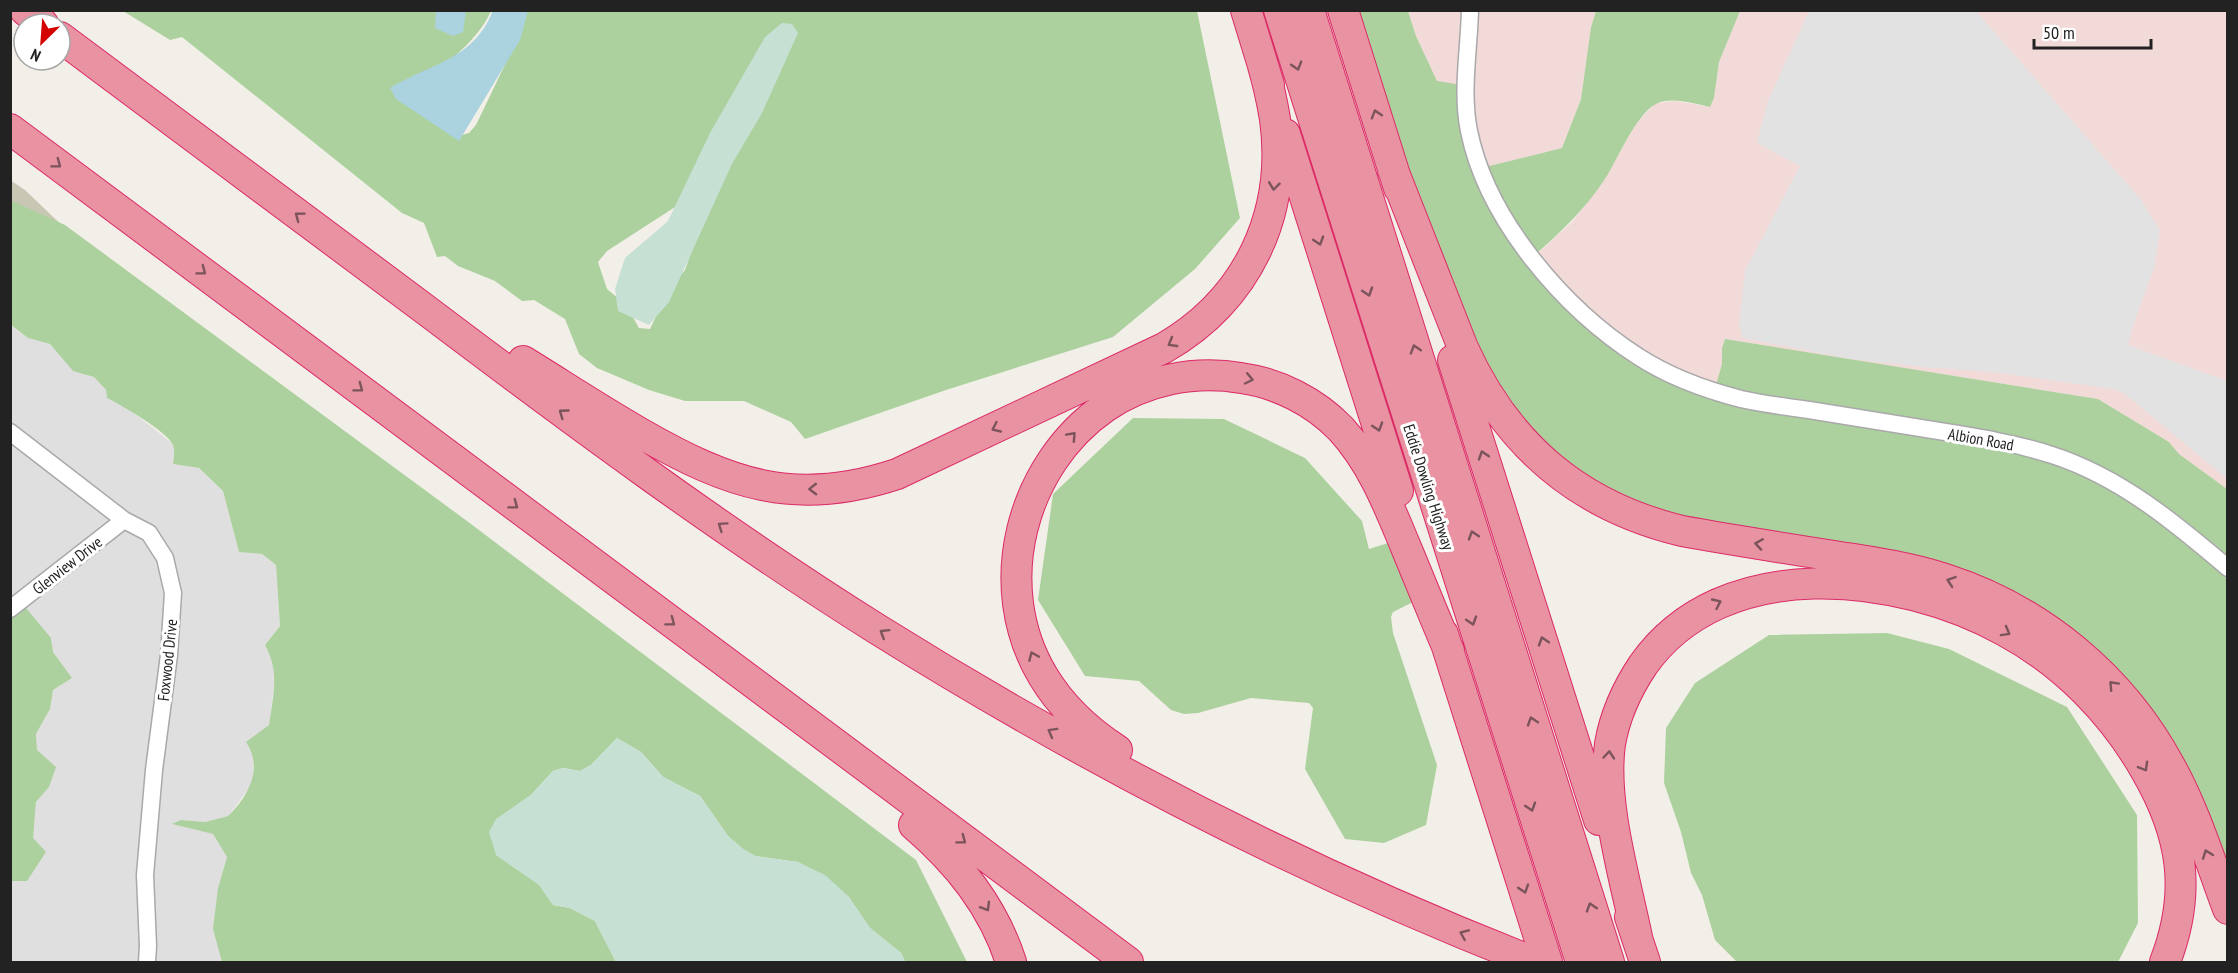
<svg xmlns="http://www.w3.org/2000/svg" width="2238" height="973" viewBox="0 0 2238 973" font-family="'PT Sans Narrow',sans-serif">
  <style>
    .residential { fill: #e0dfdf }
    .commercial { fill: #f2dad9 }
    .construction { fill: #c7c7b4 }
    .forest { fill: #add19e; fill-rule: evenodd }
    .wetland { fill: #c6e0d4 }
    .parking { fill: #e2e2e2 }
    .water { fill: #aad3df }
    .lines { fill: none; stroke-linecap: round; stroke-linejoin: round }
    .minor-casing { stroke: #a9a9a9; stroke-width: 19 }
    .motorway-casing { stroke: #dc2a67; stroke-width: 32 }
    .minor { stroke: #fff; stroke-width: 16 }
    .motorway { stroke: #e892a2; stroke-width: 30 }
    .oneway { stroke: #7b545c }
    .labels { text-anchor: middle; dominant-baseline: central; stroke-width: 6; stroke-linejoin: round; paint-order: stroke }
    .street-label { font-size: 16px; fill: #222; stroke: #fff }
  </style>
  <rect width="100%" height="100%" fill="#f2efe9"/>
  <path class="residential" d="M10 325 28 338 50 344 73 370 94 377 106 390 107 398 130 410 172 443 175 453 173 464 199 468 223 491 239 552 262 554 276 565 280 626 265 645 273 660 274 685 269 725 254 753 253 783 228 816 205 822 181 820 173 824 213 834 227 857 218 888 222 962H11V881H27L36 802 49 787 37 750 36 734 50 709 53 690 72 678 53 652 51 638 11 609Z"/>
  <path class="commercial" d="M1408 11H1596L1591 27 1581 99 1562 148 1485 167 1437 81 1416 36Z
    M1740 11H2227V489L2179 454 2169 442 2098 399 1725 339 1722 348V364L1716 386 1659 361 1576 300 1537 254 1573 221 1605 179 1637 122 1656 103 1676 101 1710 107 1714 98 1719 62Z"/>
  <path class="construction" d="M10 180 25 190 72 235 11 208Z"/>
  <path class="forest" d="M123 11H491C476 45 435 72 407 95L455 137 469 133 476 125 520 33 526 11H1197L1240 218 1195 269 1113 337 946 390 805 439 791 422 744 401H685L649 390 597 368 579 354 565 319 534 300 522 301 495 281 458 266 445 256 437 257 424 223 402 213 182 37 170 40ZM689 198 700 227 685 270 669 289 650 329 639 328 626 305 607 289 598 262 607 251Z
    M1346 11H1408L1416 36 1437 81 1468 86V107L1485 167 1562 148 1581 99 1591 27 1596 11H1740L1719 62 1714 98 1710 107C1695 104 1671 96 1656 104 1636 114 1618 159 1605 179 1586 208 1562 231 1537 253L1576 300 1614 329 1659 361 1716 385 1722 364V348L1725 339 2098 399 2169 442 2179 454 2227 489V891L2085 651 1628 509 1501 409Z
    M10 200 65 225 467 521 916 860 967 962H905L901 953 870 928 848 896 798 862 755 856 743 849 728 836 700 796 663 777 641 752 617 738 591 765 580 771 563 768 553 771 531 795 497 819 496 855 540 885 553 905 570 908 595 921 616 962H222L213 929 218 888 227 857 213 834 172 824 181 820 205 822 228 816C248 797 264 768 246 742L269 725C273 696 280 672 265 645L280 626 276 565 262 554 239 552 223 491 199 468 173 464C174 458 175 452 173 445 168 432 121 405 107 398L106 390 94 377 73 371 50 344 28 338 11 325Z
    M1133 418 1224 419 1305 458 1362 521 1369 549 1404 538 1427 595 1393 612 1391 617 1393 633 1437 765 1426 825 1384 843 1345 839 1305 769 1313 708 1309 703 1251 698 1198 713 1184 714 1171 710 1139 681 1085 676 1038 600 1053 494Z
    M21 602 51 638 53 652 72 678 53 690 50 709 36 734 37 750 56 767 49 787 36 802 33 838 46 852 27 881H11L10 609Z
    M1887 633 1949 649 2067 707 2137 815 2138 923 2118 962H1737L1715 940 1702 895 1691 873 1681 832 1664 783 1666 728 1695 683 1769 635Z"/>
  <path class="wetland" d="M782 23 792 24 798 33 762 113 732 164 669 302 649 325 618 311 615 289 625 258 668 221 710 133 765 37Z
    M617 738 641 752 663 777 700 796 728 836 743 849 755 856 798 862 825 875 848 896 870 928 901 953 905 962H616L595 921 570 908 553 905 539 885 496 855 489 832 496 819 531 795 553 771 563 768 580 771 591 765Z"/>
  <path class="parking" d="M1809 11H1976L2141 200 2160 230 2154 268 2132 328 2128 345 2227 381V479L2125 394 2113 389 1993 372 1922 367 1851 359 1743 338 1739 323 1745 271 1800 166 1757 143 1768 101Z"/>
  <path class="water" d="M493 10 528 11 520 40 459 141 396 99 390 88C430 64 475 59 493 10Z
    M436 11H466L463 32 453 36 435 28Z"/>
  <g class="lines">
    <g class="minor-casing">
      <path id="minor" d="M1470 10C1469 50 1461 92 1469 131 1487 220 1564 309 1639 357 1670 377 1706 390 1741 399 1763 404 1786 407 1809 410 1852 417 1895 424 1939 431 1977 437 2015 443 2052 455 2120 477 2174 522 2228 568
        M10 432 124 520 149 533 165 558 173 593 169 655 154 770 145 875 148 946 147 962
        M10 609 124 520"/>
    </g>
    <g class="motorway-casing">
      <path id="motorway" d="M25 10 43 24
        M1246 10 1269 85
        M1279 10 1581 962
        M1309 10 1609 962
        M1343 10 1399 188
        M60 37C182 128 304 219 426 310 573 421 721 531 877 629 1085 759 1305 873 1534 962
        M10 129 1128 962
        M1285 134 1398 491
        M1393 170 1463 348C1507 445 1578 506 1682 531 1732 540 1783 548 1834 556 1871 562 1909 567 1945 579 2041 610 2122 677 2170 766 2195 811 2210 861 2228 909
        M1453 360 1599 820
        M523 361C562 385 600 410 640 433 729 484 795 508 897 474L1164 348C1247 300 1288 215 1275 119 1272 101 1268 83 1263 66
        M1443 634 1547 962
        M1117 750C1086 730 1061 706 1043 676 989 586 1021 465 1105 407 1145 380 1194 370 1241 378 1278 383 1315 402 1341 429 1372 463 1388 504 1405 545 1420 581 1434 616 1449 651
        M914 825C958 863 993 906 1011 962
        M1630 917 1645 962
        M1637 937C1625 878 1602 803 1610 744 1615 715 1627 689 1643 665 1723 552 1898 572 2005 631 2064 663 2113 713 2146 771 2183 835 2192 892 2165 962"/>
    </g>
    <use href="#minor" class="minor"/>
    <use href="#motorway" class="motorway"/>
  </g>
  <defs><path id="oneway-chevron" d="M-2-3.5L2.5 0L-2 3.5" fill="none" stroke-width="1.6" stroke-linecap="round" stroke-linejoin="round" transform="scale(1.5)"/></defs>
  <g class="oneway">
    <use href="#oneway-chevron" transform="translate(1297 66) rotate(73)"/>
    <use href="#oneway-chevron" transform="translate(1376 114) rotate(-107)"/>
    <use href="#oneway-chevron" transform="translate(57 164) rotate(37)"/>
    <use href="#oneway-chevron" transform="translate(1274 186) rotate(97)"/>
    <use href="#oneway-chevron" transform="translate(299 216) rotate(-143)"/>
    <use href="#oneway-chevron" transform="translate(1319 241) rotate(72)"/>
    <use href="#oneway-chevron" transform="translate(202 271) rotate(37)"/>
    <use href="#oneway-chevron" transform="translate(1368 292) rotate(72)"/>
    <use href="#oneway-chevron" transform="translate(1172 343) rotate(150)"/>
    <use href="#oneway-chevron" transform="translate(1415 349) rotate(-107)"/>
    <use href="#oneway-chevron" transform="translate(1249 379) rotate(12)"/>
    <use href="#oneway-chevron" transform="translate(359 388) rotate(37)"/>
    <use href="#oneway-chevron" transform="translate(563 413) rotate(-144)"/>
    <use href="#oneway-chevron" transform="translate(1378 427) rotate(72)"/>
    <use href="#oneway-chevron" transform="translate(996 428) rotate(155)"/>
    <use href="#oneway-chevron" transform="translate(1072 436) rotate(-47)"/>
    <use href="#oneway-chevron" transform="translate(1483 455) rotate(-108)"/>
    <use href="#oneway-chevron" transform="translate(813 489) rotate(179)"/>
    <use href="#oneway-chevron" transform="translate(514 505) rotate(37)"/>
    <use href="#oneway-chevron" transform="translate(722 526) rotate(-145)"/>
    <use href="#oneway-chevron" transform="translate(1473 535) rotate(-108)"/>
    <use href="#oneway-chevron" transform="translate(1759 544) rotate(-171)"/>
    <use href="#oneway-chevron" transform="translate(1951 581) rotate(-161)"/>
    <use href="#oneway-chevron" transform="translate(1717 603) rotate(-25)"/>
    <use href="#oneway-chevron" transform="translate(1472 621) rotate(72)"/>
    <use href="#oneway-chevron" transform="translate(671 622) rotate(37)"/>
    <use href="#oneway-chevron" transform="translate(2006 632) rotate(29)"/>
    <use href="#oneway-chevron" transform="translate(884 633) rotate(-148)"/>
    <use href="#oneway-chevron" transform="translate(1543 641) rotate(-108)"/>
    <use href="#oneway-chevron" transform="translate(1033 656) rotate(-113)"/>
    <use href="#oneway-chevron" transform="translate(2113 685) rotate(-133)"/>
    <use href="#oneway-chevron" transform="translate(1532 721) rotate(-108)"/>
    <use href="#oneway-chevron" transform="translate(1052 732) rotate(-151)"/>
    <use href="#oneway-chevron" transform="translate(1609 755) rotate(-85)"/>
    <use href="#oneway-chevron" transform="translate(2144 767) rotate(60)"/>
    <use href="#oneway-chevron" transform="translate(1531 807) rotate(72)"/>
    <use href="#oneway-chevron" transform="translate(962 840) rotate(37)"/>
    <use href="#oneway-chevron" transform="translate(2207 854) rotate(-110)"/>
    <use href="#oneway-chevron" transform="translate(1524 889) rotate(72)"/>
    <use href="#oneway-chevron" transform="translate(986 907) rotate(59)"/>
    <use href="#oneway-chevron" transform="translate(1591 907) rotate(-108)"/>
    <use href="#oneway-chevron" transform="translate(1464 934) rotate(-157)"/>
  </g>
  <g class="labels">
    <g class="street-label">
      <text transform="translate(1981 439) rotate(10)">Albion Road</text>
      <text transform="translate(1429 487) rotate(72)">Eddie Dowling Highway</text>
      <text transform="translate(67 565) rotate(-38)">Glenview Drive</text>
      <text transform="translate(167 660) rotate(-84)">Foxwood Drive</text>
    </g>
  </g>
  <rect width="2238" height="973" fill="none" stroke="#222222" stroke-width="24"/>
  <g transform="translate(42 42) rotate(205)"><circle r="28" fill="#ffffff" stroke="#a7a7a7" stroke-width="1.5"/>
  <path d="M0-4.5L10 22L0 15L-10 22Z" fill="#d40000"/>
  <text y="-9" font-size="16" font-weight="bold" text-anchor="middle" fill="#222222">N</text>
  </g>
  <path d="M2034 39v9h117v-9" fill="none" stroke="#222222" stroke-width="3"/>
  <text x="2043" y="39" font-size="18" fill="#222222" stroke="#ffffff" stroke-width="4.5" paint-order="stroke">50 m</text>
</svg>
